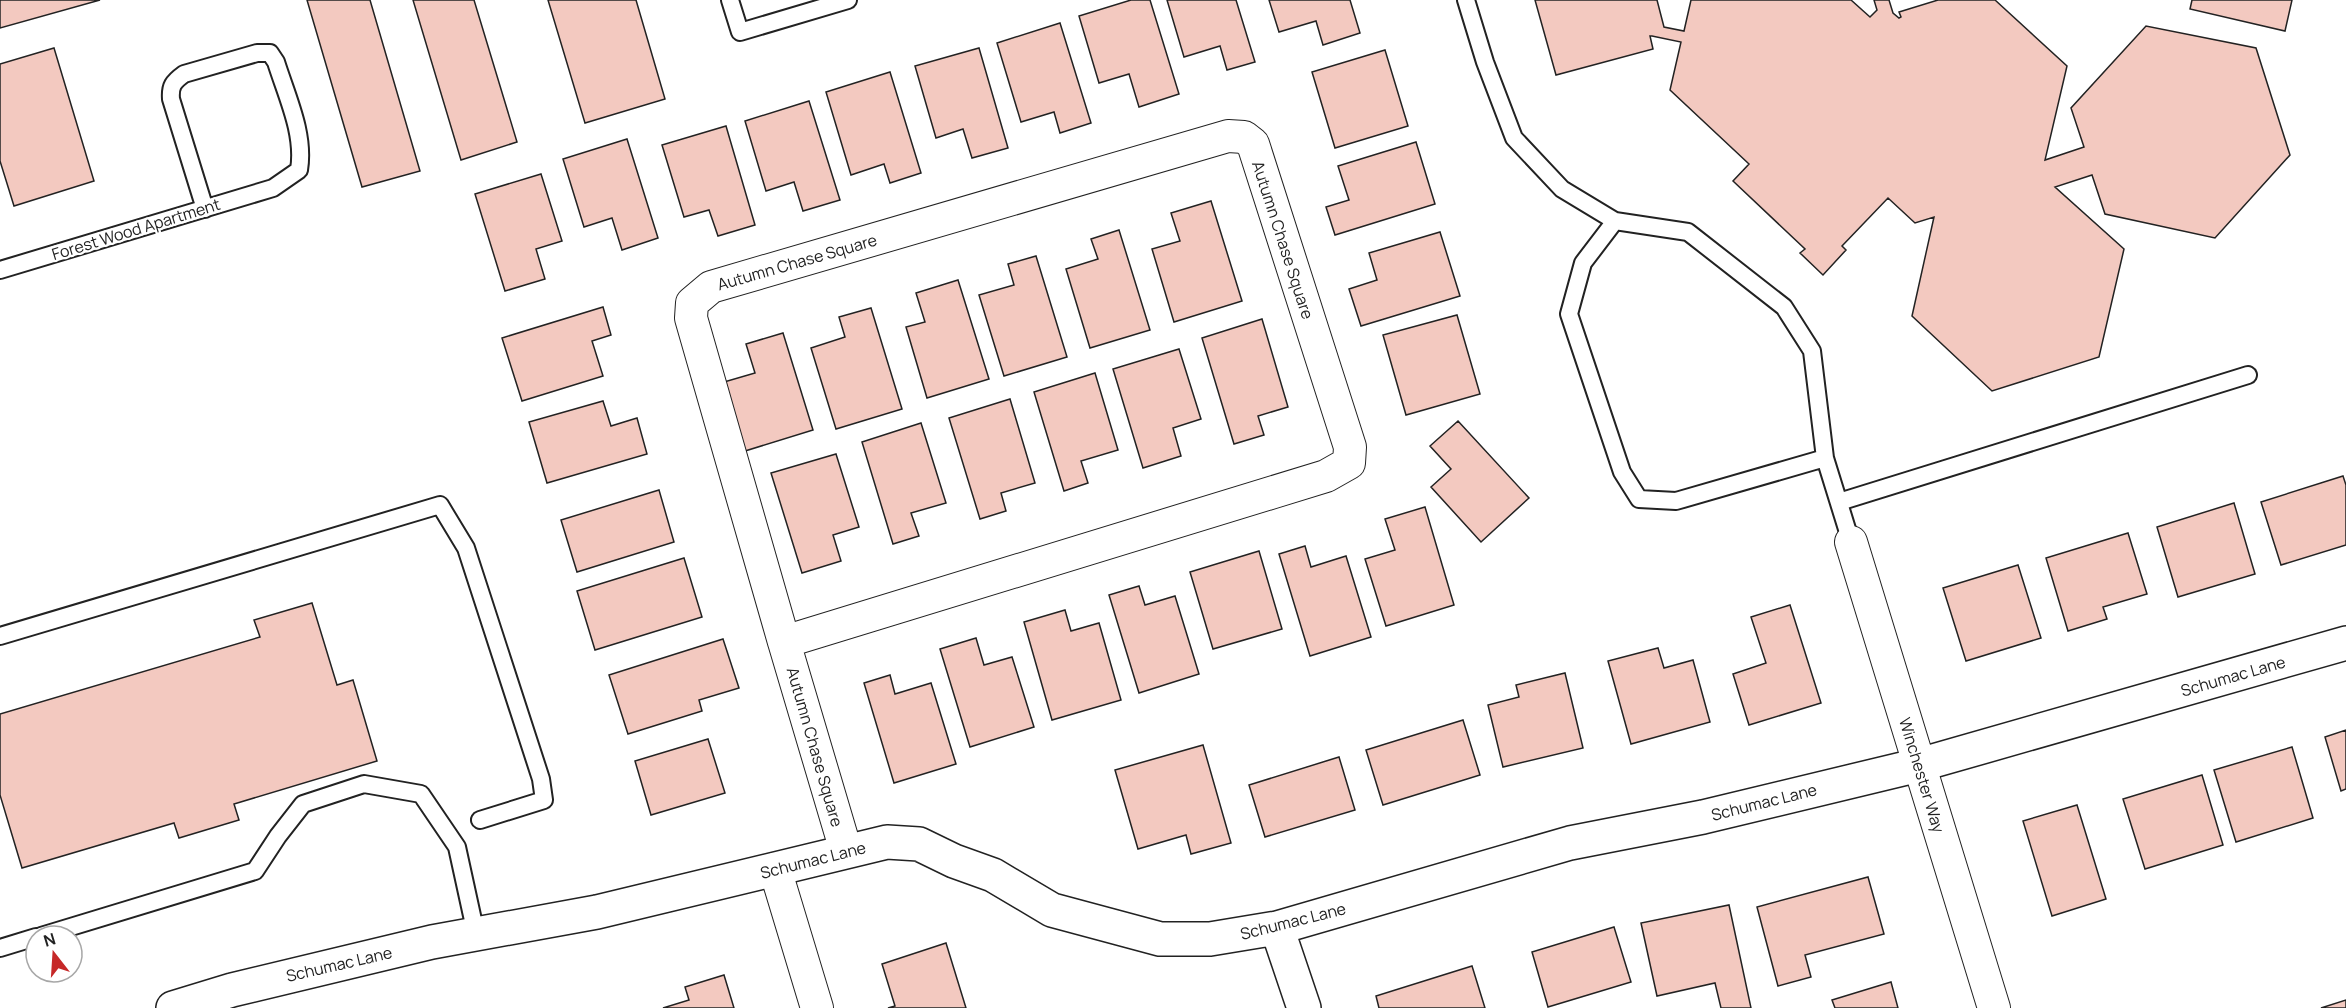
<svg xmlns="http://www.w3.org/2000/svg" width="2346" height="1008" viewBox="0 0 2346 1008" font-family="Manrope,sans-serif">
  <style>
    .building { fill: #f3c9c0; stroke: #222; stroke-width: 1.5 }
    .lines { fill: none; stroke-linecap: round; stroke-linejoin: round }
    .service-casing { stroke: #222; stroke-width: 20 }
    .minor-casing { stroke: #222; stroke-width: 34 }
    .tertiary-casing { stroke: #222; stroke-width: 36 }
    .service { stroke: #fff; stroke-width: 16 }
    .minor { stroke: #fff; stroke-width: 32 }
    .tertiary { stroke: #fff; stroke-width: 33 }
    .labels { text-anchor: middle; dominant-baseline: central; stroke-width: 4.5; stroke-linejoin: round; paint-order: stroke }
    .street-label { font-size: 16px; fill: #222; stroke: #fff }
  </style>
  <rect width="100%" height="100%" fill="#fff"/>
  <path class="building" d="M0 0H100L0 28Z
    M307 0H370L420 171 362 187Z
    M413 0H474L517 142 461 160Z
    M548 0H636L665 99 585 123Z
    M1131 0H1150L1179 94 1139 107 1129 74 1099 83 1079 16Z
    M1167 0H1236L1255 62 1227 70 1220 46 1184 57Z
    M1269 0H1350L1360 33 1323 45 1316 21 1279 32Z
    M1535 0H1657L1664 27 1684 31 1691 0H1851L1870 17 1877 10 1874 0H1889L1893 13 1899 18 1901 17 1899 12 1938 0H1995L2067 66 2045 160 2084 147 2071 108 2146 26 2256 48 2290 155 2215 238 2105 214 2092 175 2055 187 2124 249 2099 357 1992 391 1912 316 1934 217 1915 223 1888 198 1842 246 1846 250 1823 275 1800 253 1805 249 1733 181 1749 164 1670 90 1681 42 1652 36H1650L1653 49 1556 75Z
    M2192 0H2292L2285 31 2190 9Z
    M1060 23 1091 123 1060 133 1054 112 1021 122 997 43Z
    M54 48 94 181 14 206 0 161V64Z
    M979 48 1008 148 972 158 963 129 936 138 915 66Z
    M1385 50 1408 126 1335 148 1312 72Z
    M890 72 921 173 890 183 884 164 851 175 826 92Z
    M809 101 840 200 803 211 794 182 766 191 745 121Z
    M726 126 755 225 718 236 709 210 684 217 662 145Z
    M627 139 658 238 622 250 612 218 584 227 563 159Z
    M1416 142 1435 204 1335 235 1326 207 1349 200 1338 166Z
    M541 174 562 241 536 249 545 279 505 291 475 194Z
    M1211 201 1242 301 1174 322 1152 249 1180 241 1171 213Z
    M1119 230 1150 330 1090 348 1066 269 1098 259 1091 239Z
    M1440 232 1460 296 1361 326 1349 289 1377 280 1369 253Z
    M1036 256 1067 357 1004 376 979 295 1014 285 1008 264Z
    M958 280 989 379 927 398 906 327 925 322 916 293Z
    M603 307 611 335 592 341 603 376 522 401 502 338Z
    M871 308 902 409 836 429 811 348 845 337 839 317Z
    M1457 315 1480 394 1406 415 1383 335Z
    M1262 319 1288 407 1258 416 1264 435 1234 444 1202 338Z
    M783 333 813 430 745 451 724 382 755 373 746 344Z
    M1179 349 1201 419 1173 428 1181 456 1143 468 1113 369Z
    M1095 373 1118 450 1081 461 1088 483 1064 491 1034 392Z
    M1010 399 1035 483 1001 493 1006 511 980 519 949 418Z
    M603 401 611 426 637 418 647 454 547 483 529 422Z
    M1458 421 1529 498 1481 542 1431 487 1451 469 1430 446Z
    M921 423 946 503 911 513 919 536 893 544 862 442Z
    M836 454 859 527 833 535 841 561 802 573 771 473Z
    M2343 476 2346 485V545L2281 565 2261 502Z
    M659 490 674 542 577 572 561 520Z
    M2234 503 2255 574 2178 597 2157 527Z
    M1425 507 1454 605 1386 626 1365 559 1395 550 1385 519Z
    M2128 533 2147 594 2103 607 2107 619 2068 631 2046 558Z
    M1305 546 1311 567 1346 556 1371 637 1310 656 1279 554Z
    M1259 551 1282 629 1213 649 1190 572Z
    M684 558 702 617 595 650 577 591Z
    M2018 565 2041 638 1966 661 1943 588Z
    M1139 586 1145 605 1175 596 1199 674 1139 693 1109 595Z
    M312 603 337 685 353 680 377 761 234 804 239 820 179 838 174 823 22 868 0 795V714L260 637 254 620Z
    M1790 605 1821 703 1749 725 1733 674 1766 663 1751 617Z
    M1065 610 1071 631 1099 623 1121 700 1052 720 1024 622Z
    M976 638 984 665 1012 657 1034 727 970 747 940 649Z
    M723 639 739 688 699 700 702 711 628 734 609 675Z
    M1658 648 1664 668 1693 660 1710 722 1631 744 1608 661Z
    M1565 673 1583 748 1503 767 1488 705 1519 697 1516 685Z
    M890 675 895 694 931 683 956 764 894 783 864 683Z
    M1463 720 1480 775 1383 805 1366 750Z
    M2346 730V789L2341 791 2325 737Z
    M708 739 725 793 651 815 635 761Z
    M1203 745 1231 843 1191 854 1186 835 1138 849 1115 770Z
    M2292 747 2313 818 2236 842 2214 770Z
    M1339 757 1355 810 1265 837 1249 785Z
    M2202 775 2223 845 2145 869 2123 799Z
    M2077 805 2106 899 2052 916 2023 821Z
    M1868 877 1884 934 1805 955 1811 977 1778 986 1757 907Z
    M1729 905 1751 1008H1721L1715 983 1657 996 1641 923Z
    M1614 927 1631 982 1548 1007 1532 952Z
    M946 943 966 1008H888L895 1006 882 964Z
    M1472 966 1485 1008H1379L1376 996Z
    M724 975 734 1008H663L689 1000 685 987Z
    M1891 982 1898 1008H1835L1832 1000Z
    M2346 1000V1008H2321Z"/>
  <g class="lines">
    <g class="service-casing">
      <path id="service" d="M730 0 740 32 848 0
        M1466 0 1485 62 1514 138 1562 189 1615 221 1688 232 1784 307 1812 351 1825 458 1851 542
        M1615 221 1583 263 1569 314 1622 472 1639 499 1676 501 1825 458
        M0 270 273 188 299 170C305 134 287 97 276 62L270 53H257L184 74C173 82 170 86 171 99L205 209
        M1839 502 2248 375
        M0 636 440 505 466 548 541 779 544 800 480 820
        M41 936 255 871 278 836 303 804 364 784 421 794 457 847 476 934
        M0 948 36 937"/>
    </g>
    <g class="minor-casing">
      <path id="minor" d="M1228 136 1244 137 1253 144 1350 447 1349 463 1326 476 784 642 691 318 692 303 711 287Z
        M1851 542 1994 1008
        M784 642 846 851
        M775 869 817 1008"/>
    </g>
    <g class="tertiary-casing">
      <path id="tertiary" d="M1277 928 1304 1008
        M173 1008 232 990 432 942 597 912 887 842 919 844 954 861 993 875 1052 910 1160 939H1210L1277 928 1570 843 1703 817 1919 765 2346 643"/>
    </g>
    <use href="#service" class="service"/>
    <use href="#minor" class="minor"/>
    <use href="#tertiary" class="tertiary"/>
  </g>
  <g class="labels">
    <g class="street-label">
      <text transform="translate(136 229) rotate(-17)">Forest Wood Apartment</text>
      <text transform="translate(1283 240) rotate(72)">Autumn Chase Square</text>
      <text transform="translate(797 262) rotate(-16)">Autumn Chase Square</text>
      <text transform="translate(2233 676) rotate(-16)">Schumac Lane</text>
      <text transform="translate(815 747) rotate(74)">Autumn Chase Square</text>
      <text transform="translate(1922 775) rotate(73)">Winchester Way</text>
      <text transform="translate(1764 802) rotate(-14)">Schumac Lane</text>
      <text transform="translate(813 860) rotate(-14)">Schumac Lane</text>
      <text transform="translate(1293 921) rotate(-14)">Schumac Lane</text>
      <text transform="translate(339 964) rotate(-13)">Schumac Lane</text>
    </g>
  </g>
  <g transform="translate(54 954) rotate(343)"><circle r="28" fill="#ffffff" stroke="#a7a7a7" stroke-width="1.5"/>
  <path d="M0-4.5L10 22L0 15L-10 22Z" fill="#c62828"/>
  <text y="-9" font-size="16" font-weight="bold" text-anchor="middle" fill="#222222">N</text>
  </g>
</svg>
